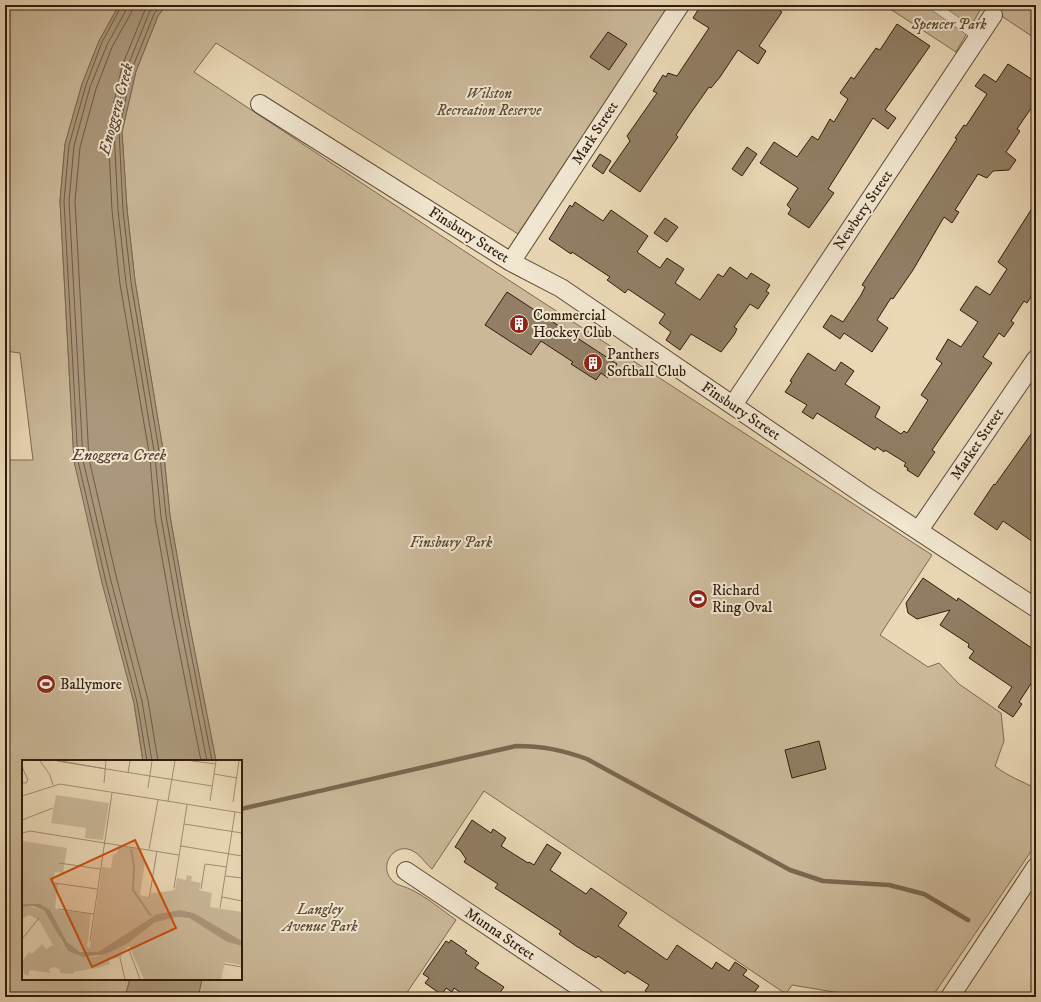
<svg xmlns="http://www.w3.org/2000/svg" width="1041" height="1002" viewBox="0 0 1041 1002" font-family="'IM FELL DW Pica',serif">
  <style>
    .green { fill: #cab899; stroke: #7d6a52 }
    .water { fill: #ab987c; stroke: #7a664f }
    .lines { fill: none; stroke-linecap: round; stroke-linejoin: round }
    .shore { stroke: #6e5a44; stroke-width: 1 }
    .stream { stroke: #7a664f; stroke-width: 4.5 }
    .building { fill: #917e64; stroke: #301c0c }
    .service-casing { stroke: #5e4b36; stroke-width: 10 }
    .minor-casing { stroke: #5e4b36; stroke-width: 20 }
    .service { stroke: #f1e6d0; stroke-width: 9 }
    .minor { stroke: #f1e6d0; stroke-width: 18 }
    .labels { text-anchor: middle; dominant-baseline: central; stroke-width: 4; stroke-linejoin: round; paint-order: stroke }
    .park-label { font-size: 15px; font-style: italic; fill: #5e4b36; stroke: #f1e6d0 }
    .street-label { font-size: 15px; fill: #301c0c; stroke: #f1e6d0 }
    .poi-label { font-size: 15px; fill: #301c0c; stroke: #f1e6d0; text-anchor: start }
    .water-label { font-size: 16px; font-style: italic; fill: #5b4733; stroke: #f1e6d0 }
    .inset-river { fill: none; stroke: #ab987c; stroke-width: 2 }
    .inset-road { fill: none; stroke: #a08d72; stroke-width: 1 }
    .view { fill: #cc500c; fill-opacity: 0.15; stroke: #cc500c; stroke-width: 2 }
    .inset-edge { fill: none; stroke: #301c0c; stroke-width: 2 }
  </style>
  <rect width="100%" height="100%" fill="#ead8b6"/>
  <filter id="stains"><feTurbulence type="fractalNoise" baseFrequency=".005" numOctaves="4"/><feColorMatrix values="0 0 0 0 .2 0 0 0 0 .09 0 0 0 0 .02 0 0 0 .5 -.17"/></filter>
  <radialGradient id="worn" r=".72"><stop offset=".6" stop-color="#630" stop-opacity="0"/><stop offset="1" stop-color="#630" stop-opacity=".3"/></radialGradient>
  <path class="green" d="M5 5H119L99 41 82 84 65 144 60 201 74 461 134 703 143 761H23V979H130L125 997H5V460H33L20 353 5 351Z
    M166 5H670L518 234 216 43 194 72 484 264 932 555 880 635 928 667 939 663 959 684 1001 713 1004 741 995 766C1010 778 1021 780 1036 789V844L932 997H864L792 985 786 994 484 791 432 869C425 863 420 854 411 850 394 843 379 865 391 879 396 886 405 886 412 890 428 898 442 910 456 920L404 997H198L202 979H241V761H216L187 612 170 516 164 456 135 281 127 209 122 132 136 71 158 16Z
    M884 5H983L956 52Z
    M988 5H1036V39L1006 19Z"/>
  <path class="water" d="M119 5H166L158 16 136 71 122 132 127 209 135 281 164 456 170 516 187 612 216 761H143L134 703 102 583 74 461 60 201 65 144 82 84 99 41Z
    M130 979H202L198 997H125Z"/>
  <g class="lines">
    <path class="shore" d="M122 5 102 42 86 85 69 145 64 201 78 461 106 582 137 702 147 761
      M127 5 126 10 107 45 90 87 74 146 69 201 83 460 111 581 142 701 152 761
      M133 5 131 13 112 47 96 89 80 147 75 201 89 459 117 580 148 700 158 761
      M147 5 122 66 108 129 112 210 120 284 150 458 155 518 172 614 201 761
      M155 5 149 13 127 68 114 130 118 210 126 283 155 457 161 517 178 613 207 761
      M161 5 154 14 132 69 119 131 123 210 131 282 160 457 166 516 183 612 212 761"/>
    <path class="stream" d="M241 809 516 746C543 746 562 750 587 759L790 870 823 881 889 885 924 894 968 920"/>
  </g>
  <path class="building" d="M701 5H772L782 12 759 46 766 51 758 64 738 50 720 77 711 88 709 87 690 114 676 135 678 137 640 192 609 171 630 141 627 136 657 93 653 91 663 75 666 77 668 73 677 76 709 28 693 18Z
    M897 24 930 46 885 110 896 118 888 129 873 118 828 189 834 193 809 228 788 214 791 209 787 205 798 188 760 163 774 142 797 157 812 136 818 140 830 119 834 122 848 99 840 93 851 77 854 79 876 48 880 50Z
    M608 32 627 44 609 70 590 57Z
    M1008 64 1036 82V101L1017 129 1020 131 1006 152 1016 160 1009 170 993 171 987 178 978 174 955 210 959 212 952 223 944 217 913 270 893 299 891 298 877 320 888 328 872 352 844 333 840 339 823 327 831 315 843 322 861 295 865 287 862 285 957 139 955 138 964 125 966 126 987 94 975 86 984 74 996 82Z
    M747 147 757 154 742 176 732 169Z
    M600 154 611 161 603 174 592 166Z
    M575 202 603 221 611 210 648 236 637 252 660 268 667 258 684 269 675 283 700 300 718 274 723 277 730 267 747 279 751 273 770 285 766 291 769 293 758 309 750 304 734 327 737 329 734 335 721 352 691 334 680 350 666 340 671 332 659 323 665 314 628 289 625 293 607 280 610 277 572 252 571 254 549 239 570 205 572 207Z
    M1036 202V289L1027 303 1024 301 1011 321 1014 323 1004 337 999 333 983 357 992 363 932 450 935 452 918 477 907 470 908 468 904 466 906 463 885 450 884 452 877 447 875 450 817 413 813 419 802 412 807 405 785 392 792 382 790 381 808 353 835 371 841 362 854 371 845 384 880 407 875 417 901 434 904 431 907 433 928 400 921 395 942 363 936 359 948 339 961 347 978 322 960 310 976 286 990 295 1007 269 998 262Z
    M665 218 678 227 667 242 654 233Z
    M507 292 617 364 608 378 601 373 596 380 571 364 573 362 541 341 531 355 485 325Z
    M1036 427V544L1003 521 997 530 974 514 994 484 995 485Z
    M923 578 957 601 958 598 1036 651V676L1019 702 1022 704 1013 717 998 707 1012 687 969 658 974 651 968 647 969 644 940 625 950 610 917 619 908 613 906 603Z
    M819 741 826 769 792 778 785 750Z
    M472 820 491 833 493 829 506 838 501 846 528 863 529 862 534 865 547 844 561 853 550 870 586 894 591 888 627 913 618 926 667 960 677 945 712 969 716 962 729 971 735 962 747 970 743 975 759 986 751 997H654L645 991 649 985 627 971 625 974 598 956 596 958 576 946 559 934 561 931 495 888 498 884 464 862 466 859 460 850 455 847Z
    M451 940 467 951 465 953 479 963 475 968 504 987 497 997H467L454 988 452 992 446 988 442 995 425 983 429 978 423 974 446 941 449 943Z"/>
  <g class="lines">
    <g class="service-casing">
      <path id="service" d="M933 5 978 37"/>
    </g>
    <g class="minor-casing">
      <path id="minor" d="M260 104 511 262 561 288 864 495 1036 608
        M511 262 680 5
        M733 405 993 15
        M919 530 1036 359
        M406 871 594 997
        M950 997 1036 867"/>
    </g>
    <use href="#service" class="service"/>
    <use href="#minor" class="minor"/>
  </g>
  <defs>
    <g id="building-disc" transform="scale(1)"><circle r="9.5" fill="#8f2418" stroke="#f1e6d0"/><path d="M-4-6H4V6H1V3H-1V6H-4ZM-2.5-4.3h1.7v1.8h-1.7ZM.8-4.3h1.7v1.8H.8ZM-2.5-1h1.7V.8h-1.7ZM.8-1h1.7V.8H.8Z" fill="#fff"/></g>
    <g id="stadium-disc" transform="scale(1)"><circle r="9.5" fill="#8f2418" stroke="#f1e6d0"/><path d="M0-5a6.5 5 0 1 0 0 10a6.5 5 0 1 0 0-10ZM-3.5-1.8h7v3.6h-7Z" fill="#fff"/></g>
  </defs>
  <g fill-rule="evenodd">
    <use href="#building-disc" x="519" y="324"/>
    <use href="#building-disc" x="593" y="363"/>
    <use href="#stadium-disc" x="698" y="599"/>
    <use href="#stadium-disc" x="46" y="684"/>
  </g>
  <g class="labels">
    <g class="park-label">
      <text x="949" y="24">Spencer Park</text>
      <text x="489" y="93">Wilston<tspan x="489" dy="17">Recreation Reserve</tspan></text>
      <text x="451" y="542">Finsbury Park</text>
      <text x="320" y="909">Langley<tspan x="320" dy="17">Avenue Park</tspan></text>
    </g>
    <g class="street-label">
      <text transform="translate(595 133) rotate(-57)">Mark Street</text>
      <text transform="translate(863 210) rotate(-56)">Newbery Street</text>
      <text transform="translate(469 235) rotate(32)">Finsbury Street</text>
      <text transform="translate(741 411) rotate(34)">Finsbury Street</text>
      <text transform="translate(977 444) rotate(-56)">Market Street</text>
      <text transform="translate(500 934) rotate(34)">Munna Street</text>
    </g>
    <g class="poi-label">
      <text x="533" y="315">Commercial<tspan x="533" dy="17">Hockey Club</tspan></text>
      <text x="607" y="354">Panthers<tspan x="607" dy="17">Softball Club</tspan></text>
      <text x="712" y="590">Richard<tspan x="712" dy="17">Ring Oval</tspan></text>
      <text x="60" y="684">Ballymore</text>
    </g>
    <g class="water-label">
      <text transform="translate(116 109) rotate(-75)">Enoggera Creek</text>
      <text x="119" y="455">Enoggera Creek</text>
    </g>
  </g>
  <g transform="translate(22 760)">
    <rect width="220" height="220" fill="#ead8b6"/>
    <path d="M34 35 87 43 81 80 63 78 64 68 29 63ZM0 81 45 88 41 113 33 112 31 124H36L33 147 35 150 69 154 65 187 68 188 80 107 89 108 91 95 95 93 97 86 119 89 123 102 118 135 126 137 128 141 129 133 149 131 153 129 155 118 164 120 165 115 170 116 169 121 179 123 177 130 190 133 188 147 220 152V181L172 153 158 150 135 154 76 192 65 193 52 190 45 182 28 150 18 144H0ZM5 146 22 150 29 157 40 183 61 197H74L132 163 154 157 167 158 205 182 220 186V205L203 202 199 219H122L107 186 99 192 100 197 87 200 88 204 79 207 52 212 51 214 38 213V209L31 207 27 209 28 213 8 210 6 216 2 214 0 202 7 192 10 194 20 184 24 189 31 185 17 160 7 155 0 159V147Z" fill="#cab899"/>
    <path d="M0 144H18L28 150 45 182 58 192H76L135 154 158 150 172 153 220 181V186L205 182 167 158 154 157 132 163 106 183 84 194 61 197 46 191 22 150 11 146 0 147Z" fill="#ab987c"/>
    <path class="inset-river" d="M109 89 112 106 111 130 129 156"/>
    <path class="inset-road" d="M18 1 28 15 31 25M35 1 190 26M39 1 84 9M170 1 194 4M0 7 6 20 4 23H0M106 13 108 1M192 14 215 18M82 23 84 1M126 28 130 1M0 36 38 24 220 53M146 41 153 1M188 41 194 1M211 42 217 1M0 60 31 48M162 64 220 73M0 73 8 71 157 95M159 86 220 96M127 89 136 40M37 103 78 109M203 116 220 118M32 123 75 129M152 128 165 45M179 129 183 104 205 107M200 137 220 141M127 139 135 91M198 148 213 52M36 149 72 154M0 179 17 158M68 181 90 33M107 190 118 219M98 198 103 219M202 204 220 207"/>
    <path class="view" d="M113 80 154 168 70 207 29 119Z"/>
    <rect width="220" height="220" class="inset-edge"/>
  </g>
  <rect width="1041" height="1002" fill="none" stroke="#ead8b6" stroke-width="20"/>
  <rect x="6" y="6" width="1029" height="990" fill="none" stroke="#301c0c" stroke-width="2"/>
  <rect x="10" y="10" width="1021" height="982" fill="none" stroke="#301c0c"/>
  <rect width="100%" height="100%" filter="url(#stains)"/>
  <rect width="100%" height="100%" fill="url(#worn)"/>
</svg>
